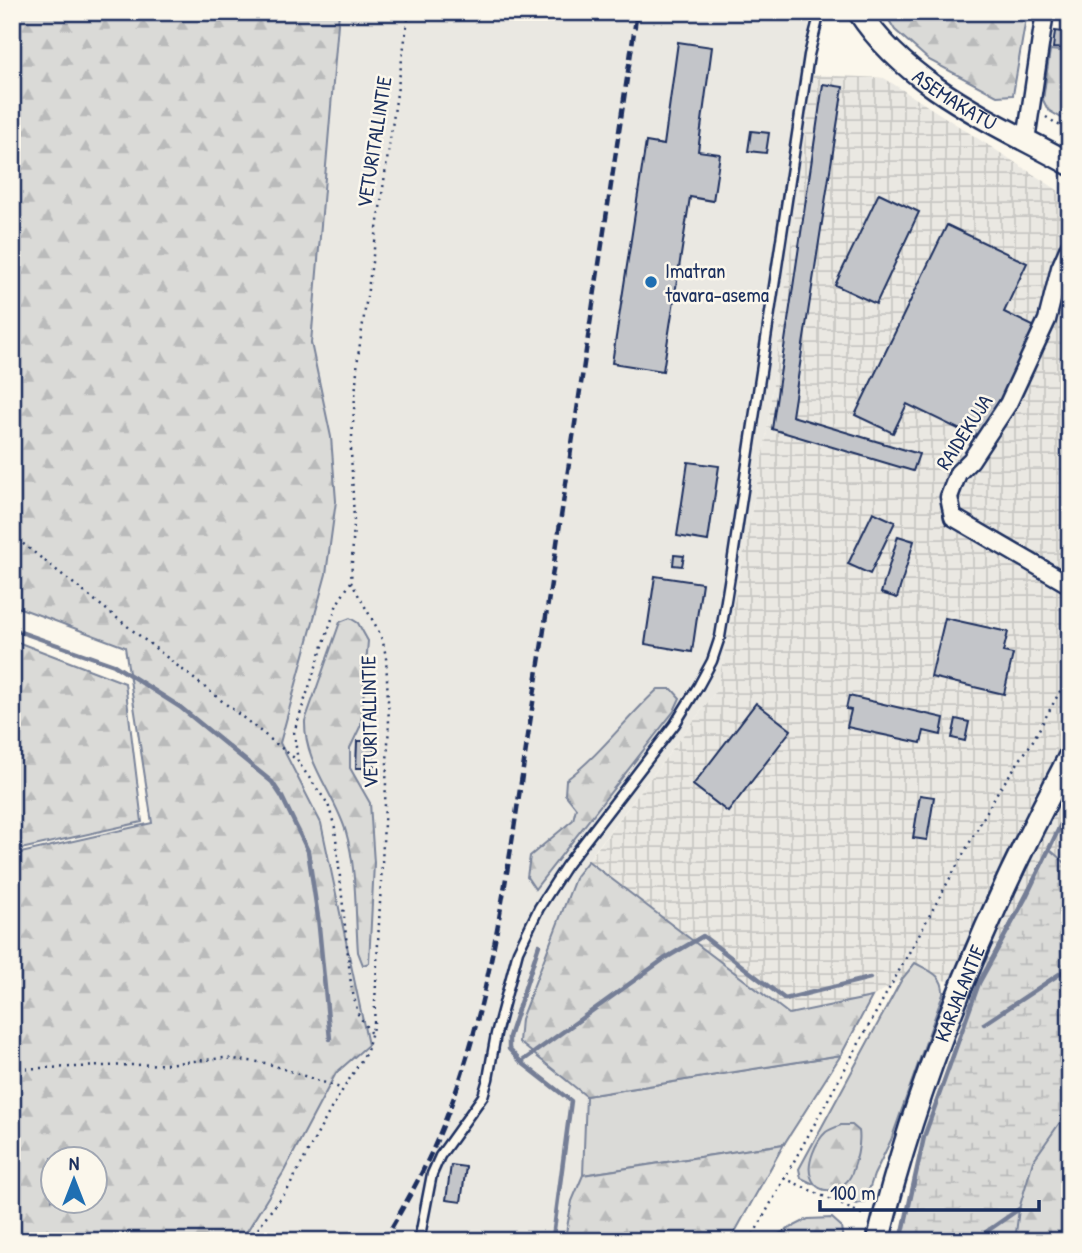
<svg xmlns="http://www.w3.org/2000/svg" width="1082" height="1253" viewBox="0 0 1082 1253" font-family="'Patrick Hand',sans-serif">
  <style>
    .built { fill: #eae8e2 }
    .industrial { fill: url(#industrial-grid) }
    .green { fill: #dadad7; stroke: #7a849a; stroke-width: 2 }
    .forest { fill: url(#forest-firs); stroke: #7a849a; stroke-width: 2; fill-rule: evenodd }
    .wetland { fill: url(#wetland-marsh); stroke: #7a849a; stroke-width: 2 }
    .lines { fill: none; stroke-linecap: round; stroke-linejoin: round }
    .stream { stroke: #747e96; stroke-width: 4.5 }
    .building { fill: #c3c5c9; stroke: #1b2f5e; stroke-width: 2 }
    .lane-casing { stroke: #1b2f5e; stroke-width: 13 }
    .street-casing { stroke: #1b2f5e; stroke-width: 21 }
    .secondary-casing { stroke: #1b2f5e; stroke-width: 26 }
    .path { stroke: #1b2f5e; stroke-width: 2.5; stroke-dasharray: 2 5; stroke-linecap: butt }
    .lane { stroke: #fbf7ec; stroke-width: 8 }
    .street { stroke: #fbf7ec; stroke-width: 16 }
    .secondary { stroke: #fbf7ec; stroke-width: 21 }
    .rail { stroke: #1b2f5e; stroke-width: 4.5; stroke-dasharray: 10 5; stroke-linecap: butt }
    .poi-dot { fill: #1f6fb2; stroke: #fbf7ec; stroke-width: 2.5 }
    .labels { text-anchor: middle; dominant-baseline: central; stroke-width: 5; stroke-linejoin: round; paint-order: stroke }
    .street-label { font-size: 21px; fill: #1b2f5e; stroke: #fbf7ec }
    .poi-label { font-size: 21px; fill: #1b2f5e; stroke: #fbf7ec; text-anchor: start }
  </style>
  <defs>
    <pattern id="industrial-grid" width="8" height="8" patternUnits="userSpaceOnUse" patternTransform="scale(1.75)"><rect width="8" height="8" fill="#eae8e2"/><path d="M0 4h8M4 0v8" fill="none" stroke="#c8c7c4"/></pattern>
    <pattern id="forest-firs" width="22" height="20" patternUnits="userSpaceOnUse" patternTransform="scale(1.75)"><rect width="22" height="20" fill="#dadad7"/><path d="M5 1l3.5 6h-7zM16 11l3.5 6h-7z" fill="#babbbb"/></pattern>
    <pattern id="wetland-marsh" width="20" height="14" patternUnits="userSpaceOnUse" patternTransform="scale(1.75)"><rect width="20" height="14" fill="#dadad7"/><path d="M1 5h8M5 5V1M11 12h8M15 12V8" fill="none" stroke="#babbbb"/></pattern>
  </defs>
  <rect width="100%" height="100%" fill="#fbf7ec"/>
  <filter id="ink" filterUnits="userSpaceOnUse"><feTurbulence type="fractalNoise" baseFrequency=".0143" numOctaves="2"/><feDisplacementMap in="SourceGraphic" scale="14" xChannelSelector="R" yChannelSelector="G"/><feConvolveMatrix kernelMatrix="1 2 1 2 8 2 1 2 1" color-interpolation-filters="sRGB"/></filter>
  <g filter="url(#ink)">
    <path class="built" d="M339 12H808L813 75 766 438 717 690 576 876 519 1042 586 1096 583 1175 572 1201 565 1238 562 1241H241L283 1173 336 1073 368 1044 321 823 280 743 326 574 336 501 331 437 311 343Z"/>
    <path class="industrial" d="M813 75 884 78 1070 198V991L996 987 941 980 938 976 915 963 902 979 872 997 789 1014 588 861 717 690 766 438Z"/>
    <path class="green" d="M915 963C930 971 944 975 943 994L891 1140 874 1175 865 1202 856 1204 801 1178 799 1169 902 979Z
      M841 1055 784 1144 583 1175 586 1096Z"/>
    <path class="forest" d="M12 12H339L311 343 331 437 336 501 326 574 280 743 321 823 368 1045 336 1073 283 1173 241 1241H12V855L152 823 125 647 12 605ZM94 1158V1200H52V1158Z
      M884 12H1027L1013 95 997 96 929 60 895 30Z
      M1050 50 1070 52V123L1048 110 1043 100Z
      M350 618 358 623 368 641 361 725 350 748V768L370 803 374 863 369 963 363 965 358 952C355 913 357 870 346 832 335 794 304 763 305 721L340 622Z
      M12 640 125 683 142 822 12 851Z
      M658 689H672L680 698 674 711 535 889 527 877 530 856 573 820 576 808 565 794 566 780C601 754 626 718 658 689Z
      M588 861 789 1014 872 997 841 1055 586 1096 519 1042 521 1019 576 876Z
      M1070 991V1241H909Z
      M841 1125H852L859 1131C861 1145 857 1159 852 1173 845 1191 819 1199 811 1177 806 1164 816 1141 826 1132 830 1129 836 1127 841 1125Z
      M784 1144 730 1241H562L565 1238 572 1201 583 1175Z
      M832 1218 841 1226 843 1241H765L808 1219Z"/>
    <path class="wetland" d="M1049 849 1070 867V1108L1033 1161 1019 1209 1015 1241H901L924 1137 979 983Z"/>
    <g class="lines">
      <path class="stream" d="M12 629 114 665 180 707 272 782 282 797 308 851 318 917 330 1039
        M984 1024 1070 967
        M521 1062 664 959 703 936 785 999 870 978
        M512 1241 514 1235 553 1237 571 1101 521 1062 509 1049V1037L539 945
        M901 1241 924 1137 979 983 1025 899 1062 822 1070 826
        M973 1241 1019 1209"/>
    </g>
    <path class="building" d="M1055 31 1070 33V49L1053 48Z
      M678 42 712 47 698 151 720 154 713 201 690 197 663 371 612 363 646 142 664 145Z
      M823 84 843 87 792 416 919 454 913 471 772 429Z
      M751 131 769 133 766 153 748 151Z
      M879 193 919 212 876 304 835 285Z
      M947 225 1027 263 1004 312 1037 328 981 440 907 404 893 433 855 415Z
      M688 462 719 466 708 541 677 536Z
      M873 512 895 522 870 574 848 564Z
      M898 536 914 541 897 598 881 593Z
      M674 555 684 556 682 566 673 565Z
      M655 576 702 583 692 652 645 644Z
      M945 618 1008 632 1003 652 1013 654 1004 694 931 677Z
      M849 696 944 718 941 735 924 731 921 743 847 727 851 710 846 709Z
      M756 703 791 730 728 812 693 785Z
      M956 719 969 722 965 741 952 738Z
      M357 741H374V768H356Z
      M920 795 934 797 927 840 913 838Z
      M451 1165 466 1167 461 1202 446 1200Z"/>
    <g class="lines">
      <g class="lane-casing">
        <path id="lane" d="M419 1241 432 1174 440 1156 483 1096 488 1079 496 1034 518 951 539 908 566 866 675 724 699 685 712 661 720 637 731 570 809 55 820 12"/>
      </g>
      <g class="street-casing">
        <path id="street" d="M1026 140 1045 12
          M1070 245 1060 268 1047 320 1008 404 971 460 958 473 949 497 953 517 1070 585"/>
      </g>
      <g class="secondary-casing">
        <g id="secondary">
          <path id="s1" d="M859 12C908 87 994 122 1070 164"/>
          <path id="s2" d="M878 1241C920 1071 987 911 1070 756"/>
        </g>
      </g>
      <path class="path" d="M1046 117 1070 132
        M12 535 298 761
        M351 582 337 604 294 732 298 762 328 804 335 828 351 985 358 1014 371 1034
        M12 1069 165 1064 224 1058 266 1063 343 1089
        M784 1178 866 1216
        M251 1241 264 1219 287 1191 332 1107 367 1051 374 1023 389 723 386 657 383 642 377 628 351 582 354 521 351 450 358 357 409 12
        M750 1241 997 793 1031 744 1070 673"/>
      <use href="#lane" class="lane"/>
      <use href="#street" class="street"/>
      <use href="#secondary" class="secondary"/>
      <path class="rail" d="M384 1241C398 1216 413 1191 425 1166 475 1064 494 952 512 842L637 12"/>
    </g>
  </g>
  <circle class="poi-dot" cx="651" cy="282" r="7"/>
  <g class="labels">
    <g class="street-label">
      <text stroke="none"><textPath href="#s1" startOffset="131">ASEMAKATU</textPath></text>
      <text transform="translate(374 142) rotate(-81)">VETURITALLINTIE</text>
      <text transform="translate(964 432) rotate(-57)">RAIDEKUJA</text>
      <text transform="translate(369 722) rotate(-91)">VETURITALLINTIE</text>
      <text stroke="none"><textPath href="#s2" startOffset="261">KARJALANTIE</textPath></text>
    </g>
    <g class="poi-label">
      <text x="665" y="270">Imatran<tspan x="665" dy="24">tavara-asema</tspan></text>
    </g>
  </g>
  <rect width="1082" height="1253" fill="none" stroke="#fbf7ec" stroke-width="42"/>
  <rect x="21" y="21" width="1040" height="1211" fill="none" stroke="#1b2f5e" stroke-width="2.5" filter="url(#ink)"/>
  <g transform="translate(74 1180)"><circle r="33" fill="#fbf7ec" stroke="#a1a7b3" stroke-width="2"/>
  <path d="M0-5L12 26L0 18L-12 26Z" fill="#1f6fb2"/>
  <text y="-10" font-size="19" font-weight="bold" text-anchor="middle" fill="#1b2f5e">N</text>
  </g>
  <path d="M820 1200v10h219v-10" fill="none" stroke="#1b2f5e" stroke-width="3.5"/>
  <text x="830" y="1200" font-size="21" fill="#1b2f5e" stroke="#fbf7ec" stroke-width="5" paint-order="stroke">100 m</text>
</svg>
